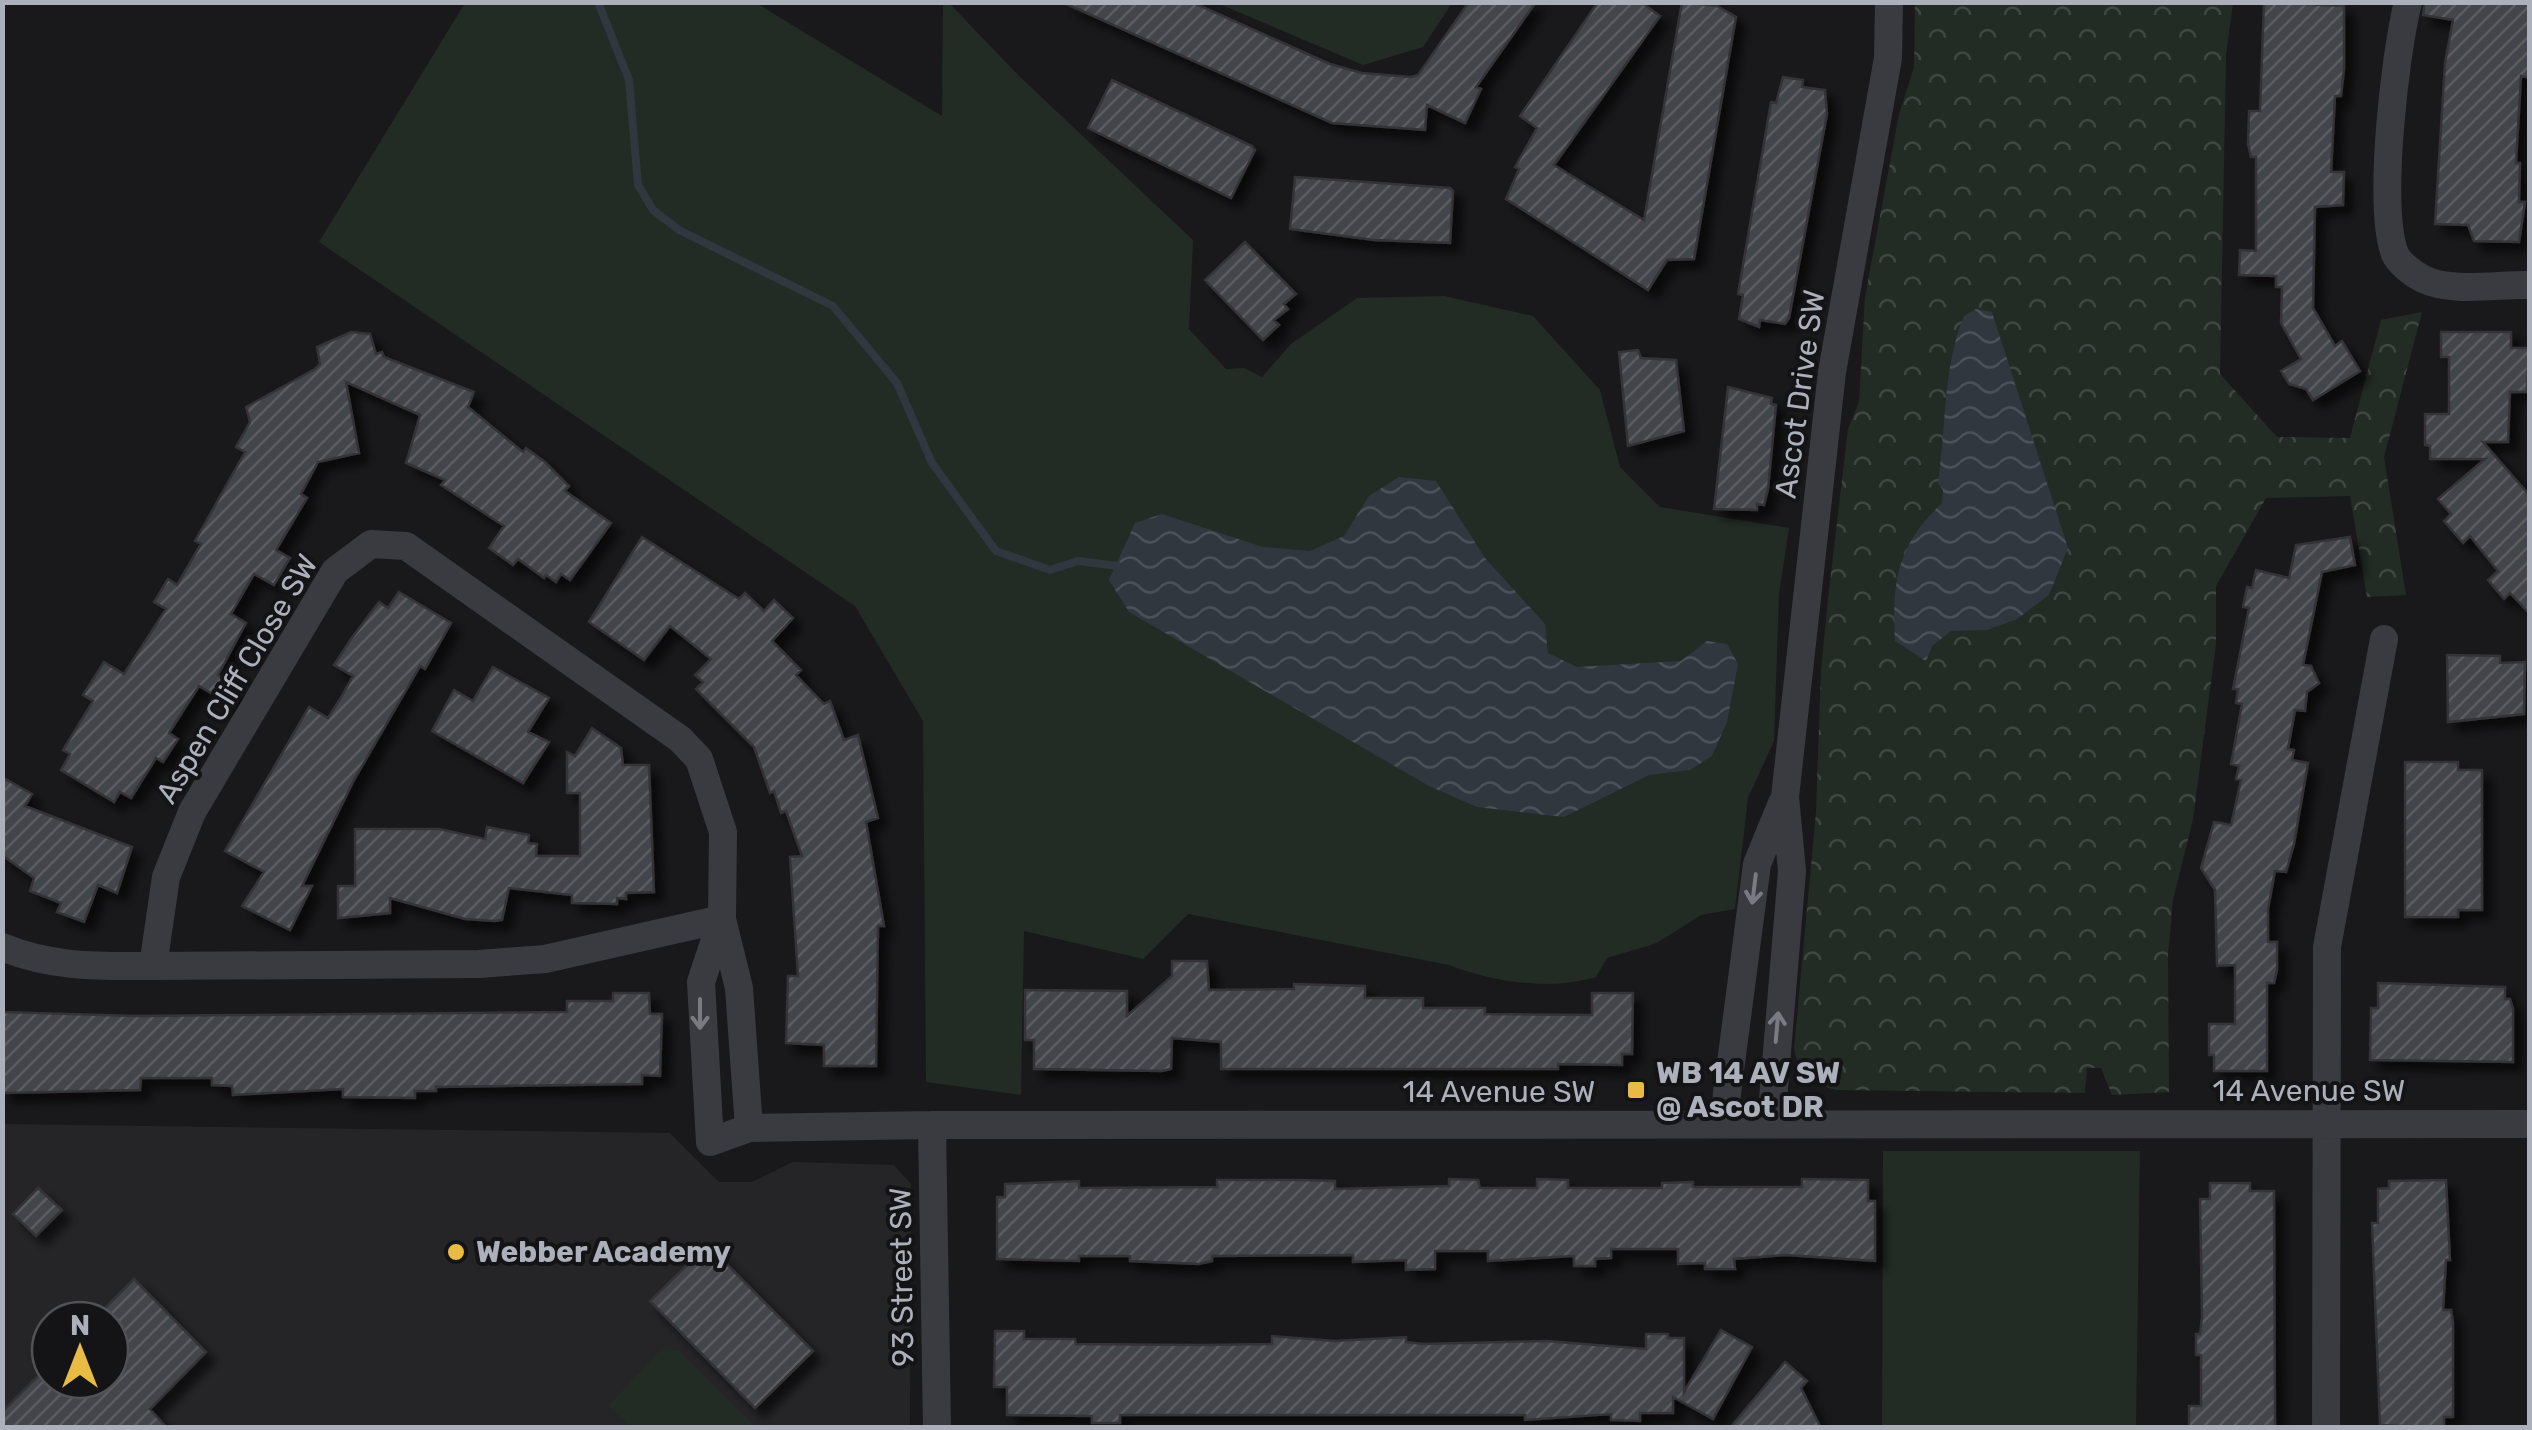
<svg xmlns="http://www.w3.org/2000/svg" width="2532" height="1430" viewBox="0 0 2532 1430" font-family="Rubik,sans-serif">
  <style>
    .built { fill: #252528; fill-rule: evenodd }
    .forest { fill: url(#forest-crowns) }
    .green { fill: #232b25 }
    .water { fill: url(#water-waves) }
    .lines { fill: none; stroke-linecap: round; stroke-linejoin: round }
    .stream { stroke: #30373f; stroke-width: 8 }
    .building { fill: url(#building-hatch); stroke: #343337; stroke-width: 2.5; filter: url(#shadow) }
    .minor { stroke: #3a3b40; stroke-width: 28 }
    .oneway { stroke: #797b83 }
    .poi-dot { fill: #e8bb44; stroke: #141416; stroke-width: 4 }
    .labels { text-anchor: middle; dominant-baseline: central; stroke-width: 8; stroke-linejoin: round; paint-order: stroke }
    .street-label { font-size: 30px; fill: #acb0ba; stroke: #141416 }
    .poi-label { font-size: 30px; font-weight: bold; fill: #acb0ba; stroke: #141416; text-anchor: start }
  </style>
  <defs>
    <pattern id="forest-crowns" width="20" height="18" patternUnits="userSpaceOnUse" patternTransform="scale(2.5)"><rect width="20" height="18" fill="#232b25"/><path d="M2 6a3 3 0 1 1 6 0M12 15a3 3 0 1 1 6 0" fill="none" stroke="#404743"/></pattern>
    <pattern id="water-waves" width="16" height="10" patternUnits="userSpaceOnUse" patternTransform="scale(2.5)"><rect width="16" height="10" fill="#30373f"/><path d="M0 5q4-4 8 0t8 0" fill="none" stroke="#4b5159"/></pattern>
    <pattern id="building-hatch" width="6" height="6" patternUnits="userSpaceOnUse" patternTransform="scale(2.5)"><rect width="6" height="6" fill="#434448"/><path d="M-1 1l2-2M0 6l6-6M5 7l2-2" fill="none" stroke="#5b5c60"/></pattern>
    <filter id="shadow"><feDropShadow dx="9" dy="9" stdDeviation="5" flood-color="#0009"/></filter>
  </defs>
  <rect width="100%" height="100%" fill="#19191b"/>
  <path class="built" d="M3 1124 670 1133 719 1182H752L793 1162 894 1165 911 1184 910 1427 3 1428ZM50 1320H110V1380H50Z"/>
  <path class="forest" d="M1915 3H2233L2226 55 2220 374 2277 437 2350 438 2381 320 2422 312 2384 457 2406 595 2367 597 2350 496 2266 498 2216 586V644L2193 819 2173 900 2168 955 2169 1092 2112 1095 2101 1068H2087L2085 1093 1836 1090C1812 1084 1799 1074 1794 1049L1816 812 1821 671 1828 599 1848 429 1859 402 1865 297 1899 114 1914 67Z"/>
  <path class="green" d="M465 3H756L942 116 943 3H949L1018 75 1193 240 1189 329 1226 369 1244 368 1262 377 1291 344 1357 298 1444 296 1533 316 1600 390 1620 467 1660 507 1789 528 1779 594 1774 741 1748 798 1735 909 1701 915 1657 943 1607 958 1596 977C1550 991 1493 982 1449 965L1188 914 1143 959 1024 931 1021 1095 926 1082 923 721 855 606 319 242Z
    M1217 3H1452L1423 47 1363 65Z
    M1883 1151H2140L2136 1427H1882Z
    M662 1348 678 1350 756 1427H631L608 1406Z"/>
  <path class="water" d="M1976 309 1992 312 2068 548 2049 595 2017 619 1987 630 1951 631 1932 646 1926 661 1895 641C1892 580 1897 546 1942 503L1943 490 1938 483C1946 430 1943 364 1964 316Z
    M1399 477 1436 481 1485 558 1545 624 1548 653 1577 667 1681 661 1707 641 1727 644 1738 664 1727 722 1712 756 1690 770 1649 775 1564 817 1477 807 1429 786 1129 612 1109 580 1135 523 1162 514 1263 547 1310 551 1344 536 1369 496Z"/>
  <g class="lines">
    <path class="stream" d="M598 2 629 80 638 185 653 210 679 230 833 306 897 383 932 463 996 551 1050 570 1078 561 1118 566"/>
  </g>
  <path class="building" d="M1062 2H1192L1330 64 1362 73 1411 77 1418 75 1469 2H1536L1476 87 1481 89 1465 123 1427 105 1425 130 1332 123Z
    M1598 2H1641L1660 16 1554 165 1644 220 1682 2 1717 6 1736 17 1694 259 1667 260 1648 290 1506 199 1519 169 1515 167 1537 128 1520 116Z
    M2264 2 2344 6V69L2341 96H2335L2331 172H2344L2343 205 2315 207 2313 308 2335 346 2342 341 2360 371 2313 400 2306 389 2289 384 2281 371 2301 359 2281 323 2282 287H2276V276L2239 275 2240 250 2256 251V157H2251L2248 144 2249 111H2260Z
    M2425 2H2530V78L2521 76 2516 163H2520L2519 202H2525L2519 242 2474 241 2468 225 2435 224 2445 63 2453 20 2423 15Z
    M1783 77 1803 80 1802 87 1825 90 1827 114 1789 318 1785 324 1760 320 1759 327 1739 319 1743 295 1738 294 1771 102 1776 103Z
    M1112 80 1252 146 1255 150 1231 198 1088 128Z
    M1295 177 1450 188 1453 191 1450 243 1374 240 1290 229Z
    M1245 242 1296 294 1284 304 1288 309 1274 320 1279 325 1263 340 1205 280Z
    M351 332 370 334 376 354 382 352 384 357 474 392 468 407 523 452 526 448 545 462 569 486 565 491 611 523 570 580 561 574 556 582 546 575 544 578 518 559 513 565 489 548 504 526 441 485 445 480 406 463 420 415 346 382 359 453 318 462 301 494 307 498 276 550 290 558 274 585 254 574 231 614 246 623 218 675 242 693 234 707 199 686 169 733 178 739 163 762 156 758 131 798 120 792 114 802 61 770 70 754 63 750 93 701 83 695 104 662 124 674 166 609 154 602 168 579 177 585 201 544 195 541 245 452 236 447 250 422 246 407 315 369 320 364 317 347Z
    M2441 332H2511V348H2529L2527 392H2510L2508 442H2483L2530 496V614L2510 593 2504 599 2488 580 2498 571 2470 536 2463 543 2444 521 2451 514 2438 499 2485 459H2430V446L2425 445V414H2449V357H2441Z
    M1638 350 1641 358 1676 360 1684 431 1628 446 1619 352Z
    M1728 387 1772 398 1771 404 1776 405 1768 489 1764 505 1757 504V510L1714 509Z
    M642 537 739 599 745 593 764 611 774 600 793 618 772 641 801 670 796 675 824 704 830 701 844 740 858 735 878 818 866 822 884 926H878L876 1066H824V1045L786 1043 788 976H798L790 857 802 856 786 811 781 813 774 791 770 793 754 747 696 689 703 682 695 675 711 659 670 626 644 660 589 622Z
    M2350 537 2355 565 2322 572 2303 665 2311 666 2319 683 2307 692 2305 711 2295 710 2288 749 2294 750 2292 760 2308 763 2294 844 2286 872 2275 871 2268 909V942H2277V970L2274 983H2267V1071H2214V1055H2209V1024H2235V965L2217 966 2215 890 2201 868 2214 822 2231 825 2241 780 2236 779 2239 766 2231 764 2242 704 2236 703 2238 689H2233L2249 608 2243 607 2247 587 2252 588 2256 570 2289 578 2296 545Z
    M399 592 451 623 425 669 420 666 354 780 302 886H312L290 930 242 906 264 872 225 851 309 707 328 718 340 699 353 676 334 665 351 639 379 602 388 608Z
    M2447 655 2500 656V663L2525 662 2524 714 2448 722Z
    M493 667 549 698 528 732 549 742 523 783 432 731 454 690 473 701Z
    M592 728 621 748 623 765H649L654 892 626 893V899L617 898V904L572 903V895L509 888 502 920 495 921 465 919 390 898V913L338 918V886H355V829H439L485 839 487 827 529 835 528 843 537 844 536 856H580V793H567V752L575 756Z
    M2405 762H2458V770H2482V910H2458V917H2405Z
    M2 777 32 794 25 806 132 847 117 893 98 885 84 922 57 912 61 903 30 891 34 878 2 855Z
    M1172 961H1207L1209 990 1294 989V984L1365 986V998H1423V1008H1485V1014L1592 1015V993H1633L1632 1054H1622V1065L1558 1064V1069H1221V1042L1172 1038 1171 1069 1162 1071 1034 1069V1040H1025V990L1127 991V1016L1172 976Z
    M2378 983 2505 987V999H2510L2513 1009V1062L2370 1060 2371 1008H2378Z
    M613 993H649L650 1014H662L660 1076 642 1075V1084L436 1087V1091H415V1098L343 1097V1089L233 1095 232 1086 212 1085V1078H141L140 1090 3 1093 2 1087V1012L136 1016 567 1012V1001H613Z
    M1449 1179 1478 1180 1480 1188H1537V1179L1568 1180V1188H1662V1183L1693 1182V1187H1802V1179L1868 1180V1201H1875V1261L1786 1255 1734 1259 1735 1269H1705V1263L1678 1264V1249H1611V1258L1595 1259V1266H1574V1256L1488 1261V1251H1435V1269L1406 1270V1260L1353 1262V1255L1212 1256V1261L1199 1264 1130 1261V1256H1079V1261L997 1259V1197H1005V1184L1079 1181V1188L1217 1187V1180H1301L1335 1181V1189L1449 1186Z
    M2446 1180 2450 1260H2446L2443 1310H2451L2453 1322V1417H2444V1428L2380 1425 2372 1223H2378V1189L2389 1188V1181Z
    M2210 1183H2250V1191H2274L2275 1428H2189V1406H2201V1355H2196V1334H2200L2202 1317 2200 1199H2210Z
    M38 1188 62 1210 36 1236 13 1214Z
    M708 1245 813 1351 755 1408 650 1301Z
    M134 1279 206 1352 150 1409 167 1428H2V1412L50 1364V1380H110V1320H93Z
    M1721 1330 1752 1347 1713 1419 1673 1397V1413H1640V1421L1611 1420V1414L1525 1420V1415H1120V1423H1092V1416L1007 1415V1387H994L995 1331H1024V1339H1075L1076 1344 1201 1345 1272 1344V1336L1335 1341 1406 1337V1342L1423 1344 1547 1341 1646 1349V1334H1668V1338H1684V1392Z
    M1785 1362 1807 1381 1801 1388 1821 1428H1730Z"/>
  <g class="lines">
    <path class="minor" d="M2408 2C2395 54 2377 206 2395 254 2399 263 2413 274 2423 279 2452 293 2498 284 2530 285
      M722 919 701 982 710 1142 749 1128 932 1125 2530 1124
      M722 919 545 959 479 964 153 966 166 877 192 812 335 571 371 544 406 546 680 739 699 759 723 832 722 919 739 988 749 1128
      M2 947C52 968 101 966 153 966
      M1723 1124 1757 864 1782 803
      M1771 1124 1792 871 1785 797 1832 372 1888 58 1889 2
      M932 1125 937 1428
      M2326 1428 2327 947 2384 639"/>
  </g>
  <defs><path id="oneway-shaft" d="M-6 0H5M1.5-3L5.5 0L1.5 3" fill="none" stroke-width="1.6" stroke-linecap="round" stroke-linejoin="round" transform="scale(2.5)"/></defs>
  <g class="oneway">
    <use href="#oneway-shaft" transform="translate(1754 889) rotate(97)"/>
    <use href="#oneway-shaft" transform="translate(700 1014) rotate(90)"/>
    <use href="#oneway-shaft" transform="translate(1777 1027) rotate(-85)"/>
  </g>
  <g class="poi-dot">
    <rect x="1626" y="1080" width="20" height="20" rx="5"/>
    <circle cx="456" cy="1252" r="10"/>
  </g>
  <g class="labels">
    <g class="street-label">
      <text transform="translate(1800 394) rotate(-82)">Ascot Drive SW</text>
      <text transform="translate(237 679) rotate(-59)">Aspen Cliff Close SW</text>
      <text x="2309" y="1091">14 Avenue SW</text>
      <text x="1499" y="1092">14 Avenue SW</text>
      <text transform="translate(902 1277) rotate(-91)">93 Street SW</text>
    </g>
    <g class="poi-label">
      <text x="1656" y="1073">WB 14 AV SW<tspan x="1656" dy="34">@ Ascot DR</tspan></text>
      <text x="476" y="1252">Webber Academy</text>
    </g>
  </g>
  <rect width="2532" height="1430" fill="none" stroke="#acb0ba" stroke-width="10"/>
  <g transform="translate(80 1350)"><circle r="48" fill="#141416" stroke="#515258" stroke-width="2.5"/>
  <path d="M0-8L18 38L0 25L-18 38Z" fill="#e8bb44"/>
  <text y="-15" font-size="28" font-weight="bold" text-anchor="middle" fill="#acb0ba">N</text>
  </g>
</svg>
